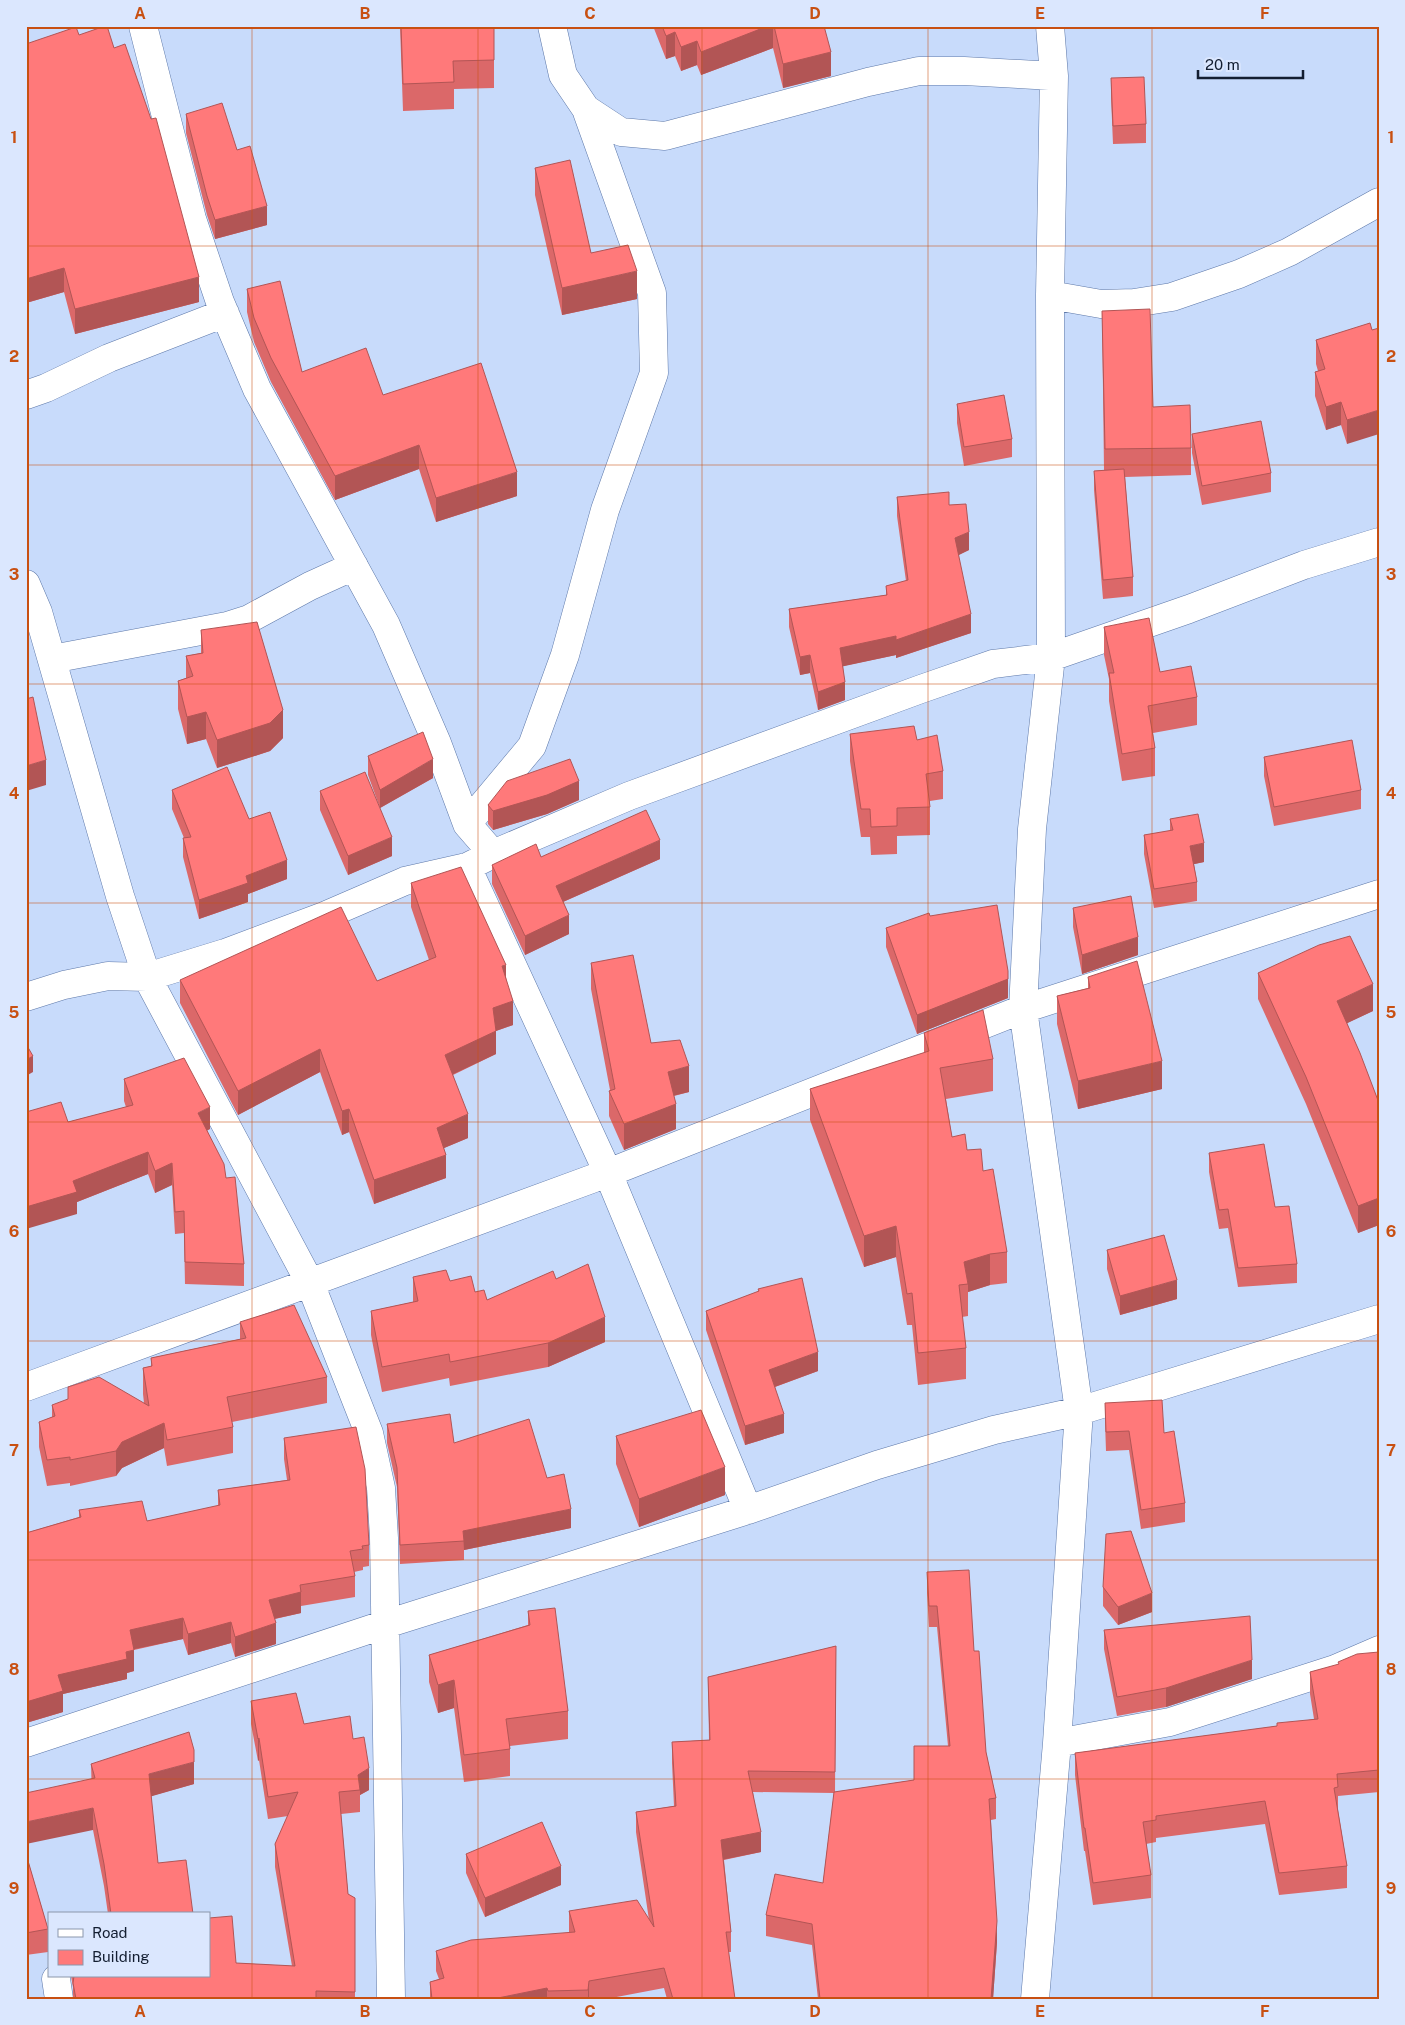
<svg xmlns="http://www.w3.org/2000/svg" width="1405" height="2025" viewBox="0 0 1405 2025" font-family="'Public Sans',sans-serif">
  <style>
    .lines { fill: none; stroke-linecap: round; stroke-linejoin: round }
    .minor-casing { stroke: #5d78a9; stroke-width: 29 }
    .minor { stroke: #fff; stroke-width: 28 }
    .wall { fill: #db6869 }
    .shaded-wall { fill: #b25555 }
    .building { fill: #ff797a; stroke: #b25555 }
    .grid { fill: none; stroke: #c85012; stroke-width: 1; stroke-opacity: 0.55 }
    .neatline { fill: none; stroke: #c85012; stroke-width: 2 }
    .grid-label { font-size: 16px; text-anchor: middle; font-weight: bold; fill: #c85012 }
  </style>
  <rect width="100%" height="100%" fill="#c8dbfb"/>
  <g class="lines">
    <g class="minor-casing">
      <path id="minor" d="M143 26 192 219 220 302 257 389 386 625 437 743 467 824 493 854
        M552 26 563 75 586 109 621 132 665 136 868 82 919 71H964L1054 76
        M1050 295 1101 304 1134 303 1172 297 1239 274 1289 252 1379 202
        M26 395 46 388 109 358 225 313
        M26 584 38 612 120 896 147 977 310 1283 369 1433 381 1488 384 1538 391 1999
        M52 659 227 626 249 619 310 586 354 566
        M467 824 532 746 565 655 605 510 654 373 652 293 586 109
        M467 867 608 1173 748 1510
        M26 997 64 985 108 976 147 977 225 953 324 916 405 881 467 867 493 854 629 796 921 689 993 664 1051 657 1189 609 1304 565 1379 542
        M26 1387 608 1173 1023 1009 1379 894
        M26 1743 386 1624 748 1510 877 1465 994 1430 1079 1411 1379 1319
        M1057 1743 1170 1722 1335 1669 1379 1650
        M56 1979 59 1999
        M1035 1999 1057 1743 1079 1411 1023 1009 1032 829 1051 657 1050 295 1054 76 1050 26"/>
    </g>
    <use href="#minor" class="minor"/>
  </g>
  <path class="wall" d="M400 26H494V88L454 89V109L403 111Z
    M653 26H824L831 76 783 88 773 48 701 75 697 65 681 71 675 56 666 59Z
    M79 35 199 302 75 334 64 292 26 303V44Z
    M1111 78 1146 124V143L1113 144 1111 97Z
    M186 114 237 150 267 225 215 239 207 215 186 133Z
    M535 168 591 253 637 299 562 315 535 195Z
    M247 289 302 372 383 395 517 496 436 522 419 469 335 500 271 382 254 342 247 312Z
    M1102 311 1153 407 1191 448V475L1125 477 1133 577V596L1103 599 1094 490V471L1104 470Z
    M1372 330 1347 444 1341 425 1326 430 1315 396V372L1318 371 1316 364V340Z
    M957 404 1012 439V457L964 466 957 423Z
    M1192 434 1271 473V492L1202 505 1192 453Z
    M897 497 949 505 969 550 958 555 971 633 896 658V655L843 666 845 700 818 710 810 673 800 675 789 627V609L886 595V586L906 581 897 516Z
    M1104 627 1160 672 1197 697V725L1153 733 1155 748V776L1122 781 1109 701V679L1104 655Z
    M201 630 283 738 270 751 217 768 206 739 187 744 178 709V681L186 678V656L201 653Z
    M850 734 917 740 943 771V799L930 801V835L897 836V854L871 855 870 837H861L850 761Z
    M368 756 433 778 380 808 368 775Z
    M1264 757 1361 790V809L1274 826 1264 776Z
    M172 790 249 819 287 879 248 894V902L199 919 183 857V838H184L172 809Z
    M320 791 392 856 348 875 320 810Z
    M579 800 547 814 493 830 488 824V805Z
    M1170 819 1204 862 1194 864 1197 882V901L1154 908 1144 854V835L1170 831Z
    M541 857 660 859 563 902 569 934 525 955 492 884V865Z
    M411 883 506 977 513 1025 496 1031V1054L453 1075 468 1138 444 1148 446 1178 374 1204 349 1132 342 1135 320 1072 238 1115 180 1003V980L377 981 429 960 411 907Z
    M1073 908 1138 955 1082 974 1073 927Z
    M930 916 1008 990V998L917 1034 886 947V928Z
    M591 963 651 1043 689 1092 674 1096 676 1129 624 1150 609 1116V1091L610 1090 591 989Z
    M1258 973 1373 1011 1347 1023 1379 1103V1225L1358 1233 1306 1104 1258 999Z
    M1088 977 1162 1089 1078 1109 1057 1024V996L1088 988Z
    M924 1033 993 1059V1091L946 1099 952 1137 967 1150 983 1171 1007 1252V1283L990 1285 968 1292V1316L962 1317 966 1348V1379L918 1385 912 1325H907L896 1257 864 1267 810 1120V1089L924 1053Z
    M124 1079 210 1129 207 1130 226 1178 244 1264V1286L185 1284 184 1233 175 1234 172 1185 155 1193 148 1174 77 1202V1214L68 1122 126 1107 124 1101Z
    M1209 1153 1275 1207 1297 1264V1283L1238 1287 1228 1228 1219 1229 1209 1172Z
    M1107 1250 1177 1299 1120 1315 1107 1269Z
    M413 1277 450 1281 475 1292 487 1300 556 1279 605 1342 548 1367 450 1386 449 1378 382 1392 371 1335V1311L413 1302Z
    M758 1289 818 1371 775 1387 784 1433 745 1445 706 1330V1311L758 1292Z
    M240 1322 327 1377V1403L232 1422 233 1427V1453L167 1466 164 1448 122 1468 116 1476 70 1486V1483L47 1486 39 1447V1422L52 1417V1405L144 1403 143 1394V1368L151 1366V1358L240 1339Z
    M1105 1403 1164 1433 1185 1503V1522L1141 1529 1129 1450 1106 1451 1105 1422Z
    M387 1424 454 1443 547 1478 571 1528 464 1550V1560L400 1564 397 1487 387 1443Z
    M616 1436 725 1495 639 1527 616 1464Z
    M284 1438 369 1545V1566L363 1567V1570L354 1572 355 1576V1597L301 1606V1613L275 1619 276 1644 235 1657 231 1643 188 1655 183 1639 134 1650V1671L127 1673V1679L63 1694V1712L26 1723V1533L79 1517V1510L147 1521 218 1506V1490L287 1480 284 1459Z
    M927 1572 974 1651 986 1752 996 1798V1819L991 1820 997 1942 993 1999H818L812 1945 766 1936V1915L823 1883 834 1793 753 1792 761 1852 724 1860 731 1932V1952H728L735 1999H667L664 1988 606 1999H430V1982L439 1979 436 1971V1951L569 1933V1911L649 1920 636 1832V1812L674 1806 672 1763V1742L709 1740 708 1677 836 1646 835 1792 914 1780 948 1746 937 1627H929L927 1593Z
    M1103 1587 1152 1612 1118 1625 1103 1606Z
    M528 1611 568 1711V1739L510 1746V1776L464 1782 454 1708 438 1713 429 1682V1655L528 1625Z
    M1104 1630 1252 1679 1166 1707 1117 1716 1104 1649Z
    M1379 1652V1792L1338 1796V1810L1347 1866V1888L1279 1895 1265 1824 1156 1838V1842L1146 1844 1151 1875V1898L1093 1905 1085 1851H1084L1075 1775V1753L1277 1726 1314 1719 1310 1694V1672L1338 1665Z
    M251 1701 304 1724 353 1739 369 1790 360 1795V1812L341 1814 348 1894 355 1898V1999H73V1987L71 1976H209L236 1963 292 1966 275 1867V1844L288 1816 268 1819 259 1760 258 1761 251 1724Z
    M91 1764 194 1784 151 1796 158 1863 193 1914H108L104 1886 93 1830Z
    M26 1854 48 1929V1952L26 1955Z
    M466 1854 561 1885 485 1917 466 1873Z"/>
  <path class="shaded-wall" d="M768 26H773V48L701 75V52Z
    M675 32V56L666 59V36Z
    M697 41V65L681 71V47Z
    M831 52V76L783 88V64Z
    M267 206V225L215 239V220Z
    M64 268V292L26 303V279Z
    M637 271V299L562 315V288Z
    M199 277V302L75 334V309Z
    M1341 402V425L1326 430V407Z
    M1379 410V434L1347 444V420Z
    M419 445V469L335 500V476Z
    M517 472V496L436 522V498Z
    M969 532V550L955 557V538Z
    M971 614V633L896 658V640Z
    M896 636V655L840 667V648Z
    M810 655V673L800 675V657Z
    M845 682V700L818 710V692Z
    M283 710V738L270 751 217 768V740Z
    M206 712V739L187 744V717Z
    M433 759V778L380 808V790Z
    M46 760V785L26 791V766Z
    M579 781V800L547 814 493 830V811Z
    M392 837V856L348 875V856Z
    M660 840V859L556 905V886Z
    M1204 843V862L1190 865V846Z
    M287 860V879L248 894V902L199 919V900L246 876Z
    M569 915V934L525 955V936Z
    M1138 937V955L1082 974V955Z
    M506 965V988L502 966Z
    M1008 971V998L917 1034V1015Z
    M1373 984V1011L1337 1028V1001Z
    M513 1001V1025L493 1032V1008Z
    M496 1031V1054L445 1078V1055Z
    M320 1049V1072L238 1115V1091Z
    M33 1056V1072L26 1076V1060Z
    M1162 1061V1089L1078 1109V1081Z
    M689 1066V1092L668 1097V1072Z
    M676 1104V1129L624 1150V1124Z
    M210 1107V1129L198 1135V1113Z
    M349 1109V1132L342 1135V1111Z
    M468 1114V1138L437 1151V1128Z
    M148 1152V1174L77 1202V1214L26 1229V1207L73 1181Z
    M446 1155V1178L374 1204V1180Z
    M172 1163V1185L155 1193V1171Z
    M1379 1198V1225L1358 1233V1206Z
    M896 1226V1257L864 1267V1236Z
    M990 1254V1285L968 1292V1284L964 1262Z
    M1177 1280V1299L1120 1315V1296Z
    M605 1317V1342L548 1367V1343Z
    M818 1352V1371L769 1389V1370Z
    M784 1414V1433L745 1445V1426Z
    M164 1423V1448L122 1468 116 1476V1451L122 1442Z
    M725 1467V1495L639 1527V1499Z
    M571 1509V1528L464 1550 463 1531Z
    M301 1592V1613L269 1620V1600Z
    M1152 1593V1612L1118 1625V1607Z
    M183 1618V1639L130 1650V1630Z
    M231 1622V1643L188 1655V1634Z
    M276 1623V1644L235 1657V1637Z
    M134 1650V1671L127 1673V1679L63 1694V1712L26 1723V1702L58 1675Z
    M1252 1660V1679L1166 1707V1688Z
    M454 1680V1708L438 1713V1685Z
    M259 1738V1760L258 1761V1739Z
    M194 1762V1784L149 1797V1774Z
    M369 1768V1790L360 1795V1790L358 1775Z
    M93 1808V1830L26 1844V1822Z
    M761 1832V1852L721 1860V1840Z
    M561 1866V1885L485 1917V1898Z
    M997 1921V1942L993 1999H991Z
    M589 1981V1999H588V1990Z
    M547 1988V1999H493Z"/>
  <path class="building" d="M105 26H107L114 48 125 44 151 119 156 118 199 277 75 309 64 268 26 279V166H27L26 158V44L76 27 79 35Z
    M401 26H494V60L453 61 454 82 403 84Z
    M662 26H768L701 52 697 41 681 47 675 32 666 36Z
    M774 26H824L831 52 783 64Z
    M1144 77 1146 124 1113 126 1111 78Z
    M222 103 237 150 250 146 267 206 215 220 207 196 186 114Z
    M570 160 591 253 628 245 637 271 562 288 535 168Z
    M280 281 302 372 366 348 383 395 481 363 517 472 436 498 419 445 335 476 271 358 254 318 247 289Z
    M1150 309 1153 407 1190 405 1191 448 1105 449 1102 311Z
    M1370 323 1372 330 1379 328V410L1347 420 1341 402 1326 407 1315 372 1325 369 1316 340Z
    M1004 395 1012 439 964 447 957 404Z
    M1261 421 1271 473 1202 486 1192 434Z
    M1124 469 1133 577 1103 580 1094 471Z
    M949 492V505L966 504 969 532 955 538 971 614 896 640V636L840 648 845 682 818 692 810 655 800 657 789 609 887 595 886 586 908 580 897 497Z
    M1149 618 1160 672 1191 666 1197 697 1148 706 1155 748 1122 754 1109 673H1114L1104 627Z
    M257 622 283 710 270 723 217 740 206 712 187 717 178 681 193 676 186 656 203 653 201 630Z
    M33 697 46 760 26 766V699Z
    M914 726 917 740 937 735 943 771 926 774 930 807 897 808V826L871 827 870 809H861L850 734Z
    M423 732 433 759 380 790 368 756Z
    M1352 740 1361 790 1274 807 1264 757Z
    M570 759 579 781 547 795 493 811 488 805 507 781Z
    M227 767 249 819 270 812 287 860 246 876 248 883 199 900 183 838 191 837 172 790Z
    M365 772 392 837 348 856 320 791Z
    M646 810 660 840 556 886 569 915 525 936 492 865 536 844 541 857Z
    M1198 814 1204 843 1190 846 1197 882 1154 889 1144 835 1173 830 1170 819Z
    M461 867 506 965 502 966 513 1001 493 1008 496 1031 445 1055 468 1114 437 1128 446 1155 374 1180 349 1109 342 1111 320 1049 238 1091 180 980 341 907 377 981 436 957 411 883Z
    M1131 896 1138 937 1082 955 1073 908Z
    M997 905 1008 971V979L917 1015 886 928 929 913 930 916Z
    M1350 936 1373 984 1337 1001 1360 1053 1379 1103V1198L1358 1206 1306 1077 1258 973 1319 945Z
    M633 955 651 1043 680 1040 689 1066 668 1072 676 1104 624 1124 609 1091 615 1089 591 963Z
    M1137 961 1162 1061 1078 1081 1057 996 1090 988 1088 977Z
    M983 1010 993 1059 940 1068 952 1137 965 1134 967 1150 981 1149 983 1171 993 1169 1007 1252 990 1254 964 1262 968 1284 959 1285 966 1348 918 1353 912 1293 907 1294 896 1226 864 1236 810 1089 929 1051 924 1033Z
    M26 1044 33 1056 26 1060Z
    M184 1058 210 1107 198 1113 224 1164 226 1178 235 1177 244 1264 185 1262 184 1211 175 1212 172 1163 155 1171 148 1152 73 1181 77 1192 26 1207V1112L61 1102 68 1122 133 1105 124 1079Z
    M1264 1144 1275 1207 1289 1206 1297 1264 1238 1268 1228 1209 1219 1210 1209 1153Z
    M1164 1235 1177 1280 1120 1296 1107 1250Z
    M588 1264 605 1317 548 1343 450 1362 449 1354 382 1367 371 1311 418 1301 413 1277 446 1270 450 1281 471 1276 475 1292 484 1290 487 1300 553 1271 556 1279Z
    M802 1278 818 1352 769 1370 784 1414 745 1426 706 1311 759 1291 758 1289Z
    M294 1305 327 1377 227 1397 233 1427 167 1440 164 1423 122 1442 116 1451 70 1460V1457L47 1460 39 1422 55 1416 52 1405 68 1399V1387L99 1377 149 1406 143 1368 152 1366 151 1358 246 1338 240 1322Z
    M1162 1400 1164 1433 1174 1431 1185 1503 1141 1510 1129 1431 1106 1432 1105 1403Z
    M701 1410 725 1467 639 1499 616 1436Z
    M450 1414 454 1443 529 1419 547 1478 564 1474 571 1509 463 1531 464 1541 400 1545 397 1468 387 1424Z
    M356 1427 365 1469 369 1545 362 1546 363 1549 350 1551 355 1576 300 1585 301 1592 269 1600 276 1623 235 1637 231 1622 188 1634 183 1618 130 1630 134 1650 126 1652 127 1659 58 1675 63 1691 26 1702V1533L81 1517 79 1510 142 1501 147 1521 220 1505 218 1490 290 1480 284 1438Z
    M1131 1531 1152 1593 1118 1607 1103 1587 1106 1534Z
    M969 1570 974 1651H979L986 1752 996 1798 989 1799 997 1921 991 1999H820L812 1924 766 1915 775 1874 823 1883 834 1792 914 1780V1746H950L937 1606H929L927 1572Z
    M555 1608 568 1711 506 1719 510 1749 464 1755 454 1680 438 1685 429 1655 530 1625 528 1611Z
    M1250 1616 1252 1660 1166 1688 1117 1697 1104 1630Z
    M836 1646 835 1772 748 1771 761 1832 721 1840 731 1932H726L735 1999H673L664 1968 589 1981 588 1990 548 1991 547 1988 493 1999H432L430 1982 444 1978 436 1951 471 1940 575 1932 569 1911 637 1900 654 1927 636 1812 676 1806 672 1742 710 1740 708 1677Z
    M1379 1652V1770L1337 1774 1338 1787 1334 1788 1347 1866 1279 1873 1265 1801 1156 1816V1820L1143 1822 1151 1875 1093 1883 1085 1828H1084L1075 1753 1277 1726V1723L1318 1719 1310 1672 1339 1664 1338 1662 1357 1654Z
    M296 1693 304 1724 350 1716 353 1739 364 1737 369 1768 358 1775 360 1790 339 1792 348 1894 355 1898V1992L316 1991V1999H76L73 1983 74 1976H209V1918L232 1916 236 1963 295 1966 275 1844 298 1792 268 1797 259 1738 258 1739 251 1701Z
    M189 1732 194 1750V1762L149 1774 158 1863 186 1860 193 1914H111L104 1864 93 1808 26 1822V1793L95 1778 91 1764Z
    M542 1822 561 1866 485 1898 466 1854Z
    M26 1854 48 1929 26 1933Z"/>
  <path class="grid" d="M252 26V1999M478 26V1999M702 26V1999M928 26V1999M1152 26V1999M26 246H1379M26 465H1379M26 684H1379M26 903H1379M26 1122H1379M26 1341H1379M26 1560H1379M26 1779H1379"/>
  <rect width="1405" height="2025" fill="none" stroke="#dbe7fe" stroke-width="55"/>
  <rect x="48" y="1912" width="162" height="65" fill="#dbe7fe" stroke="#8b97ac"/>
  <rect x="58" y="1929" width="25" height="8" fill="#ffffff" stroke="#8b97ac"/>
  <text x="92" y="1938" font-size="15" fill="#131e31">Road</text>
  <rect x="58" y="1950" width="25" height="15" fill="#ff797a" stroke="#8b97ac"/>
  <text x="92" y="1962" font-size="15" fill="#131e31">Building</text>
  <path d="M1198 70v8h105v-8" fill="none" stroke="#131e31" stroke-width="2.5"/>
  <text x="1205" y="70" font-size="15" fill="#131e31" stroke="#dbe7fe" stroke-width="4" paint-order="stroke">20 m</text>
  <rect x="28" y="28" width="1350" height="1970" class="neatline"/>
  <g class="grid-label">
    <text x="140" y="19">A</text>
    <text x="365" y="19">B</text>
    <text x="590" y="19">C</text>
    <text x="815" y="19">D</text>
    <text x="1040" y="19">E</text>
    <text x="1265" y="19">F</text>
    <text x="14" y="143">1</text>
    <text x="1391" y="143">1</text>
    <text x="14" y="362">2</text>
    <text x="1391" y="362">2</text>
    <text x="14" y="580">3</text>
    <text x="1391" y="580">3</text>
    <text x="14" y="799">4</text>
    <text x="1391" y="799">4</text>
    <text x="14" y="1018">5</text>
    <text x="1391" y="1018">5</text>
    <text x="14" y="1237">6</text>
    <text x="1391" y="1237">6</text>
    <text x="14" y="1456">7</text>
    <text x="1391" y="1456">7</text>
    <text x="14" y="1675">8</text>
    <text x="1391" y="1675">8</text>
    <text x="14" y="1894">9</text>
    <text x="1391" y="1894">9</text>
    <text x="140" y="2017">A</text>
    <text x="365" y="2017">B</text>
    <text x="590" y="2017">C</text>
    <text x="815" y="2017">D</text>
    <text x="1040" y="2017">E</text>
    <text x="1265" y="2017">F</text>
  </g>
</svg>
